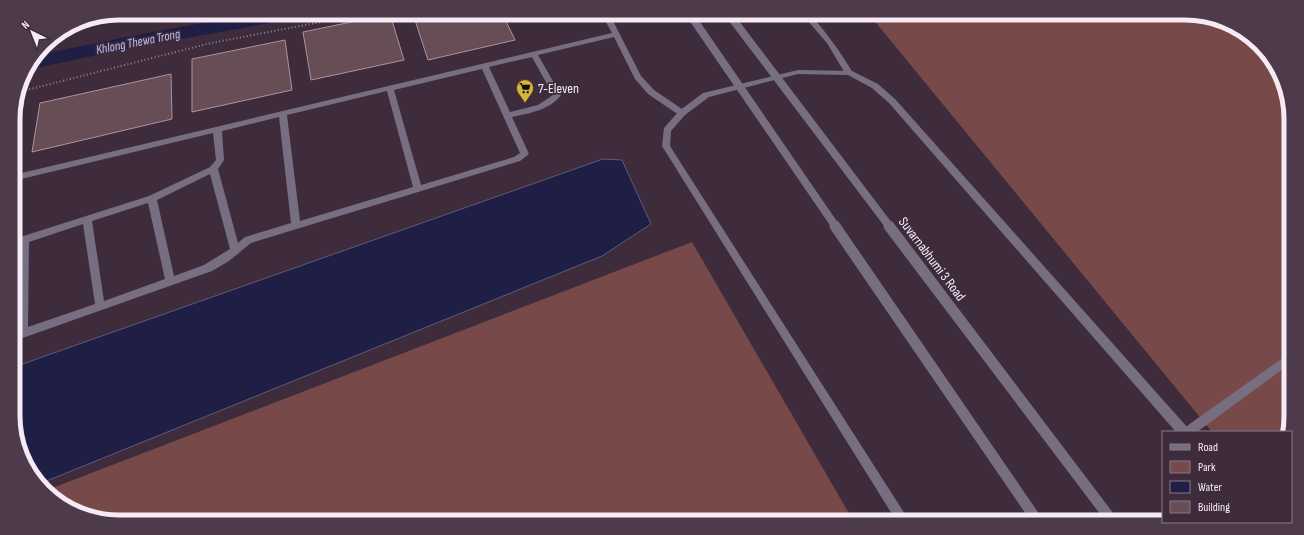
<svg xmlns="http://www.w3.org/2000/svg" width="1304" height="535" viewBox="0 0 1304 535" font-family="'Sofia Sans Condensed',sans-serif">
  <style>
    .green { fill: #774948 }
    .water { fill: #1f1e44; stroke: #605b79 }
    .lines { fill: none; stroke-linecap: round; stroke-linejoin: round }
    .canal { fill: #1f1e44; fill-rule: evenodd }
    .building { fill: #664d56; stroke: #af929c }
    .path { stroke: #948592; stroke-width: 2; stroke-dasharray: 1 2.5; stroke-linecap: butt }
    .service { fill: #776e81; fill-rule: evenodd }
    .minor { fill: #776e81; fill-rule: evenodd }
    .minor-bridge-far1 { stroke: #776e81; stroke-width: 8 }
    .minor-bridge { stroke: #776e81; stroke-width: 11 }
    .labels { text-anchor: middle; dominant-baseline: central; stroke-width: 3.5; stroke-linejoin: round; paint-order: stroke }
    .far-water-label { font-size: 13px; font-style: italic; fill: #bbbef7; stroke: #3e2c3c }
    .poi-label { font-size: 14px; fill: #f6eaf4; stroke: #3e2c3c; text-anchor: start }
    .street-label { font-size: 14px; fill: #f6eaf4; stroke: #3e2c3c }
    .rim { fill: none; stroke: #f6eaf4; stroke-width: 5 }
  </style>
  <rect width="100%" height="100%" fill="#3e2c3c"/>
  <path class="green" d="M868 13H1185L1225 21 1269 54 1290 105 1291 416 1288 432H1212Z
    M692 242 854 522H119L79 514 47 490Z"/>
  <path class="water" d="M603 159 622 160 651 224 602 256 39 484 35 481 14 430V367Z"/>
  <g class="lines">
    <path class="canal" d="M258 13H302L299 17 292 19 126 49 31 69 27 68 37 55 126 37Z"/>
  </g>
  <path class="building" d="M502 13 515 40 428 60 413 14Z
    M390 14 404 60 311 80 303 32Z
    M285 40 292 90 192 112V59Z
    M171 74 172 119 32 152 40 103Z
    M24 102 13 142V112L16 103Z"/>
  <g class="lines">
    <path class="path" d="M19 92 211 43 368 13"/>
    <path class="service" d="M601 13H609L641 76 654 90 685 111 686 113 685 115H679L648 94 635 79 614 37 538 55 561 95C550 110 530 113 512 117L529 154 520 161 251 243 229 261 212 271 14 341V333L18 331 19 245 14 247V239L149 196 210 167 216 160 213 133 13 181V175L612 33ZM532 57 553 95 538 105 510 112 489 67ZM482 69 520 153 514 157 421 185 394 90ZM387 91 413 187 300 221 287 115ZM279 117 291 223 245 237 238 243 218 169 224 160 222 131ZM210 174 230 249 204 265 174 276 157 200ZM148 203 165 279 104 301 92 221ZM83 224 95 304 28 327 29 242Z
      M801 13H809C826 32 840 51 853 73L852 75H846L827 43Z
      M1291 352V363L1197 432H1182L1184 428Z"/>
    <path class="minor" d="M798 70 852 71 878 84 895 99 1188 428 1190 432H1176L889 103 872 88 848 75 798 74 709 97 685 115 671 131 670 146 910 522H897L662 146 664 128 679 111 703 93Z"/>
    <path class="minor-bridge-far1" d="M689 13 836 227
      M728 13 890 227"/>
    <path class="minor-bridge" d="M835 226 1038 522
      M889 226 1113 522"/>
  </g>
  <defs>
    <g id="supermarket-pin" transform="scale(0.9)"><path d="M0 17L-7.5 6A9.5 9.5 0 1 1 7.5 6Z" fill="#d5b535" stroke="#3e2c3c"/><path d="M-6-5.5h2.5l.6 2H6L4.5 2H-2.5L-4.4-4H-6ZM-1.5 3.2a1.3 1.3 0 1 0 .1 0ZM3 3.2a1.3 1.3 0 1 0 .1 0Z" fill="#111"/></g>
  </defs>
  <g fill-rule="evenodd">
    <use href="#supermarket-pin" x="525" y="88"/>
  </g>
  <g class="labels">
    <g class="far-water-label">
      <text transform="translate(138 42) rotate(-11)">Khlong Thewa Trong</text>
    </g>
    <g class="poi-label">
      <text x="538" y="88">7-Eleven</text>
    </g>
    <g class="street-label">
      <text transform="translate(932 259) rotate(53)">Suvarnabhumi 3 Road</text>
    </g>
  </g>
  <path d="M0 0H1304V535H0ZM119 20H1185A99 99 0 0 1 1284 119V416A99 99 0 0 1 1185 515H119A99 99 0 0 1 20 416V119A99 99 0 0 1 119 20Z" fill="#4d3b4b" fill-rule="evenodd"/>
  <path class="rim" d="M119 20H1185A99 99 0 0 1 1284 119V416A99 99 0 0 1 1185 515H119A99 99 0 0 1 20 416V119A99 99 0 0 1 119 20Z"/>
  <rect x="1162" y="431" width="130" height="92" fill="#3e2c3c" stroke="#887886"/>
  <rect x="1170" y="444" width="20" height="6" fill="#776e81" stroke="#887886"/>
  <text x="1198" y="451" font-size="12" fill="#f6eaf4">Road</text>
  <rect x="1170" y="461" width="20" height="12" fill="#774948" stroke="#887886"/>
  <text x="1198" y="471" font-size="12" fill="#f6eaf4">Park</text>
  <rect x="1170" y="481" width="20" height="12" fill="#1f1e44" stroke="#887886"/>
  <text x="1198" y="491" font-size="12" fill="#f6eaf4">Water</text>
  <rect x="1170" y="501" width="20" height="12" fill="#664d56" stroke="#887886"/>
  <text x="1198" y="511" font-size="12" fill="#f6eaf4">Building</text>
  <g transform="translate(32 32) rotate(317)" stroke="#3e2c3c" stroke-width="3" paint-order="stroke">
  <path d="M0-3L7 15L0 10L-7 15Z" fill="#f6eaf4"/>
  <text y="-6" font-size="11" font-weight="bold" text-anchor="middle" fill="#f6eaf4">N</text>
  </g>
</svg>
